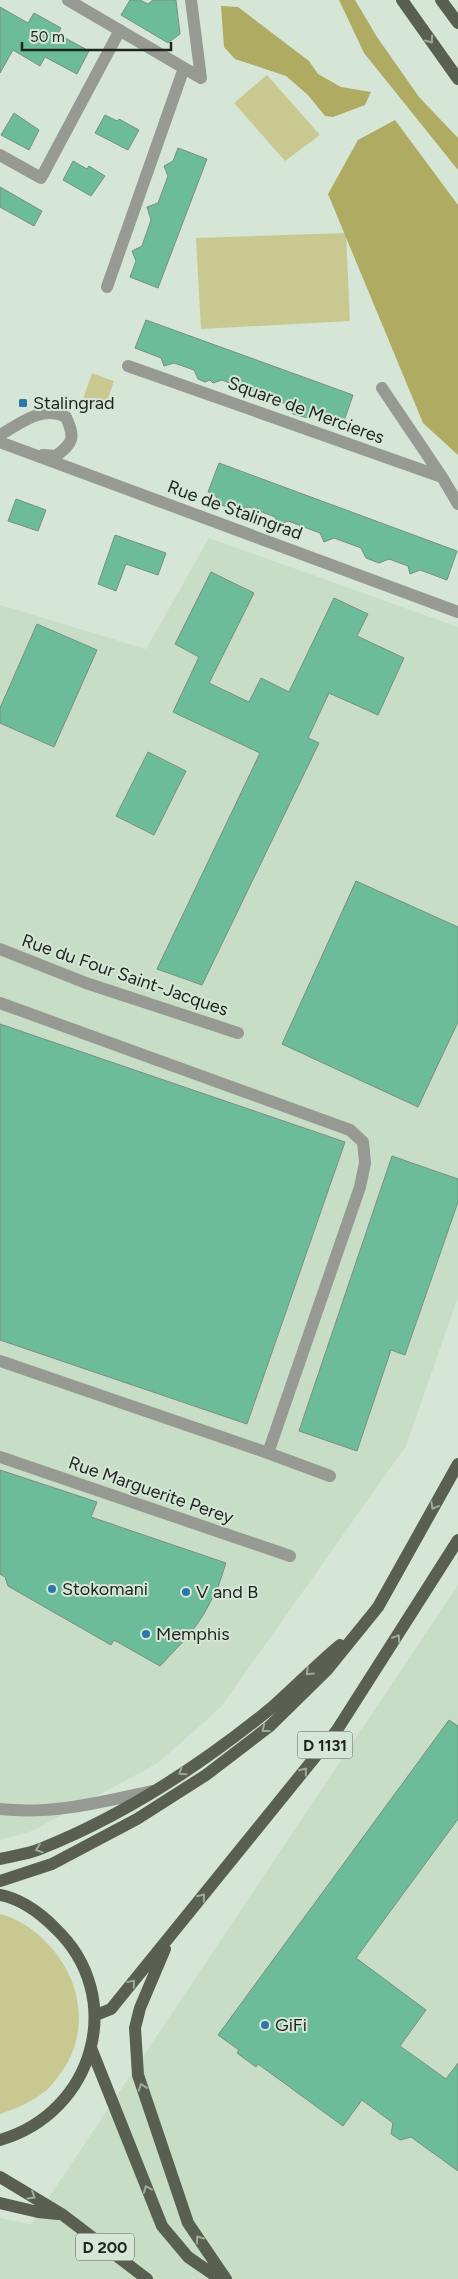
<svg xmlns="http://www.w3.org/2000/svg" width="458" height="2279" viewBox="0 0 458 2279" font-family="Figtree,sans-serif">
  <style>
    .built { fill: #c7ddc6 }
    .green { fill: #cac891 }
    .forest { fill: #afab63 }
    .building { fill: #6cbc99; stroke: #7a8e84 }
    .lines { fill: none; stroke-linecap: round; stroke-linejoin: round }
    .minor { stroke: #979a92; stroke-width: 12 }
    .major { stroke: #5a6051; stroke-width: 12 }
    .oneway { stroke: #9eaa9a }
    .poi-dot { fill: #2a77aa; stroke: #d6e6d6; stroke-width: 2 }
    .labels { text-anchor: middle; dominant-baseline: central; stroke-width: 4; stroke-linejoin: round; paint-order: stroke }
    .shield { fill: #d6e6d6; stroke: #555e55; stroke-width: 1 }
    .shield-label { font-size: 16px; font-weight: bold; fill: #1e241e }
    .poi-label { font-size: 18px; fill: #1e241e; stroke: #d6e6d6; text-anchor: start }
    .street-label { font-size: 18px; fill: #1e241e; stroke: #d6e6d6 }
  </style>
  <rect width="100%" height="100%" fill="#d6e6d6"/>
  <path class="built" d="M209 538 458 627V1297L406 1446 221 1707 158 1763 32 1831 0 1840V605L146 649Z
    M458 1585V2279H0V2218L31 2224Z"/>
  <path class="green" d="M267 75 320 135 285 161 234 103Z
    M346 233 350 321 201 329 196 238Z
    M92 373 114 381 104 410 82 402Z
    M0 1914C17 1918 33 1929 45 1941 83 1978 92 2036 57 2078 53 2083 49 2089 44 2092 32 2102 15 2109 0 2114Z"/>
  <path class="forest" d="M339 0H355L377 37 419 97 458 138V170L364 53Z
    M221 6 238 7 309 61 318 74 341 87 371 92 365 105 333 117 325 116 308 95 286 76 235 59 224 47Z
    M395 120 458 205V455L423 423 328 194 358 140Z"/>
  <path class="building" d="M130 0H140L148 4 153 0H176L180 34 168 43 121 15Z
    M0 7 28 23 34 13 61 28 58 34 89 51 77 74 45 57 40 66 13 50 0 73Z
    M14 113 39 130 29 150 1 135Z
    M105 115 117 121 119 119 139 130 128 150 95 133Z
    M178 148 207 159 158 288 130 277 136 261 132 251 142 246 151 220 147 207 158 203 168 176 164 166 173 161Z
    M73 161 87 169 89 166 105 176 91 196 63 180Z
    M0 187 42 211 34 226 0 207Z
    M146 320 353 395 343 424 315 414 308 418 293 414 289 405 270 398 259 401 257 393 222 380 213 383 210 380 205 382 198 379 194 370 174 363 164 366 161 358 135 348Z
    M219 463 457 551 447 580 420 570 410 574 408 566 389 559 379 563 366 558 361 548 334 538 324 542 320 533 288 521 278 525 275 517 249 507 238 510 221 505 215 495 208 492Z
    M16 499 46 510 38 531 8 521Z
    M115 535 166 553 158 575 126 564 116 591 98 584Z
    M211 572 254 593 209 683 249 702 261 678 289 692 334 598 368 614 357 636 404 658 378 715 329 693 308 738 319 743 202 985 157 969 260 753 173 712 199 657 175 644Z
    M37 624 97 650 54 747 0 723V708Z
    M148 752 186 771 154 835 116 816Z
    M356 881 458 927V1022L418 1107 282 1044Z
    M0 1024 345 1142 247 1424 0 1340Z
    M392 1156 458 1179V1202L405 1355 391 1350 357 1451 299 1431Z
    M0 1470 97 1502 91 1517 226 1563 218 1587 204 1614 191 1633 160 1666 114 1640 111 1645 8 1586 5 1577 0 1574Z
    M449 1720 458 1726V1819L356 1958 426 2010 400 2046 446 2079 458 2063V2171L411 2137 400 2140 391 2134 393 2123 362 2100 343 2126 258 2064 256 2067 237 2053 239 2050 218 2035Z"/>
  <g class="lines">
    <path class="minor" d="M68 0 201 78
      M191 0 201 78
      M0 155 41 178 120 30
      M107 287 184 68
      M128 366 442 477 458 504
      M382 388 442 477
      M0 435C21 423 42 405 66 417 75 438 74 442 56 456L43 455
      M0 442 458 612
      M0 949 86 983 238 1033
      M0 1003 350 1130 363 1142 365 1163 360 1187 268 1453 0 1361
      M268 1453 330 1476
      M0 1457 290 1556
      M0 1809C51 1815 102 1802 152 1791"/>
    <path class="major" d="M402 0 458 79
      M441 0 458 23
      M0 1859C13 1856 28 1854 40 1849 123 1816 201 1765 270 1709 294 1688 316 1665 340 1645
      M0 1881 52 1864 137 1819 206 1775 270 1726 327 1670 378 1607 458 1464
      M0 1895C21 1899 40 1913 55 1928 128 1997 94 2113 0 2140
      M165 1949 140 2008 135 2028 138 2075 188 2223 226 2279
      M96 2015 111 2009 337 1730 458 1540
      M91 2048 162 2226 188 2257 220 2279
      M0 2177 63 2215 147 2279
      M0 2203 38 2212 58 2214"/>
  </g>
  <defs><path id="oneway-chevron" d="M-2-3.5L2.5 0L-2 3.5" fill="none" stroke-width="1.6" stroke-linecap="round" stroke-linejoin="round" transform="scale(1.25)"/></defs>
  <g class="oneway">
    <use href="#oneway-chevron" transform="translate(430 40) rotate(55)"/>
    <use href="#oneway-chevron" transform="translate(434 1506) rotate(119)"/>
    <use href="#oneway-chevron" transform="translate(397 1638) rotate(-57)"/>
    <use href="#oneway-chevron" transform="translate(309 1672) rotate(136)"/>
    <use href="#oneway-chevron" transform="translate(265 1729) rotate(142)"/>
    <use href="#oneway-chevron" transform="translate(304 1771) rotate(-51)"/>
    <use href="#oneway-chevron" transform="translate(182 1772) rotate(146)"/>
    <use href="#oneway-chevron" transform="translate(39 1849) rotate(161)"/>
    <use href="#oneway-chevron" transform="translate(202 1897) rotate(-51)"/>
    <use href="#oneway-chevron" transform="translate(132 1983) rotate(-50)"/>
    <use href="#oneway-chevron" transform="translate(142 2087) rotate(-109)"/>
    <use href="#oneway-chevron" transform="translate(147 2189) rotate(-112)"/>
    <use href="#oneway-chevron" transform="translate(32 2196) rotate(31)"/>
    <use href="#oneway-chevron" transform="translate(199 2239) rotate(-125)"/>
  </g>
  <g class="poi-dot">
    <rect x="18" y="398" width="10" height="10" rx="2.5"/>
    <circle cx="52" cy="1589" r="5"/>
    <circle cx="186" cy="1592" r="5"/>
    <circle cx="146" cy="1634" r="5"/>
    <circle cx="265" cy="2025" r="5"/>
  </g>
  <g class="labels">
    <g class="shield">
      <rect x="297.5" y="1731.5" width="55" height="27" rx="4"/>
      <rect x="76" y="2233.5" width="58" height="27" rx="4"/>
    </g>
    <g class="shield-label">
      <text x="325" y="1745">D 1131</text>
      <text x="105" y="2247">D 200</text>
    </g>
    <g class="poi-label">
      <text x="33" y="403">Stalingrad</text>
      <text x="62" y="1589">Stokomani</text>
      <text x="196" y="1592">V and B</text>
      <text x="156" y="1634">Memphis</text>
      <text x="275" y="2025">GiFi</text>
    </g>
    <g class="street-label">
      <text transform="translate(306 410) rotate(20)">Square de Mercieres</text>
      <text transform="translate(235 510) rotate(20)">Rue de Stalingrad</text>
      <text transform="translate(125 975) rotate(19)">Rue du Four Saint-Jacques</text>
      <text transform="translate(151 1490) rotate(19)">Rue Marguerite Perey</text>
    </g>
  </g>
  <path d="M22 42v8h149v-8" fill="none" stroke="#1e241e" stroke-width="2.5"/>
  <text x="30" y="42" font-size="15" fill="#1e241e" stroke="#d6e6d6" stroke-width="4" paint-order="stroke">50 m</text>
</svg>
